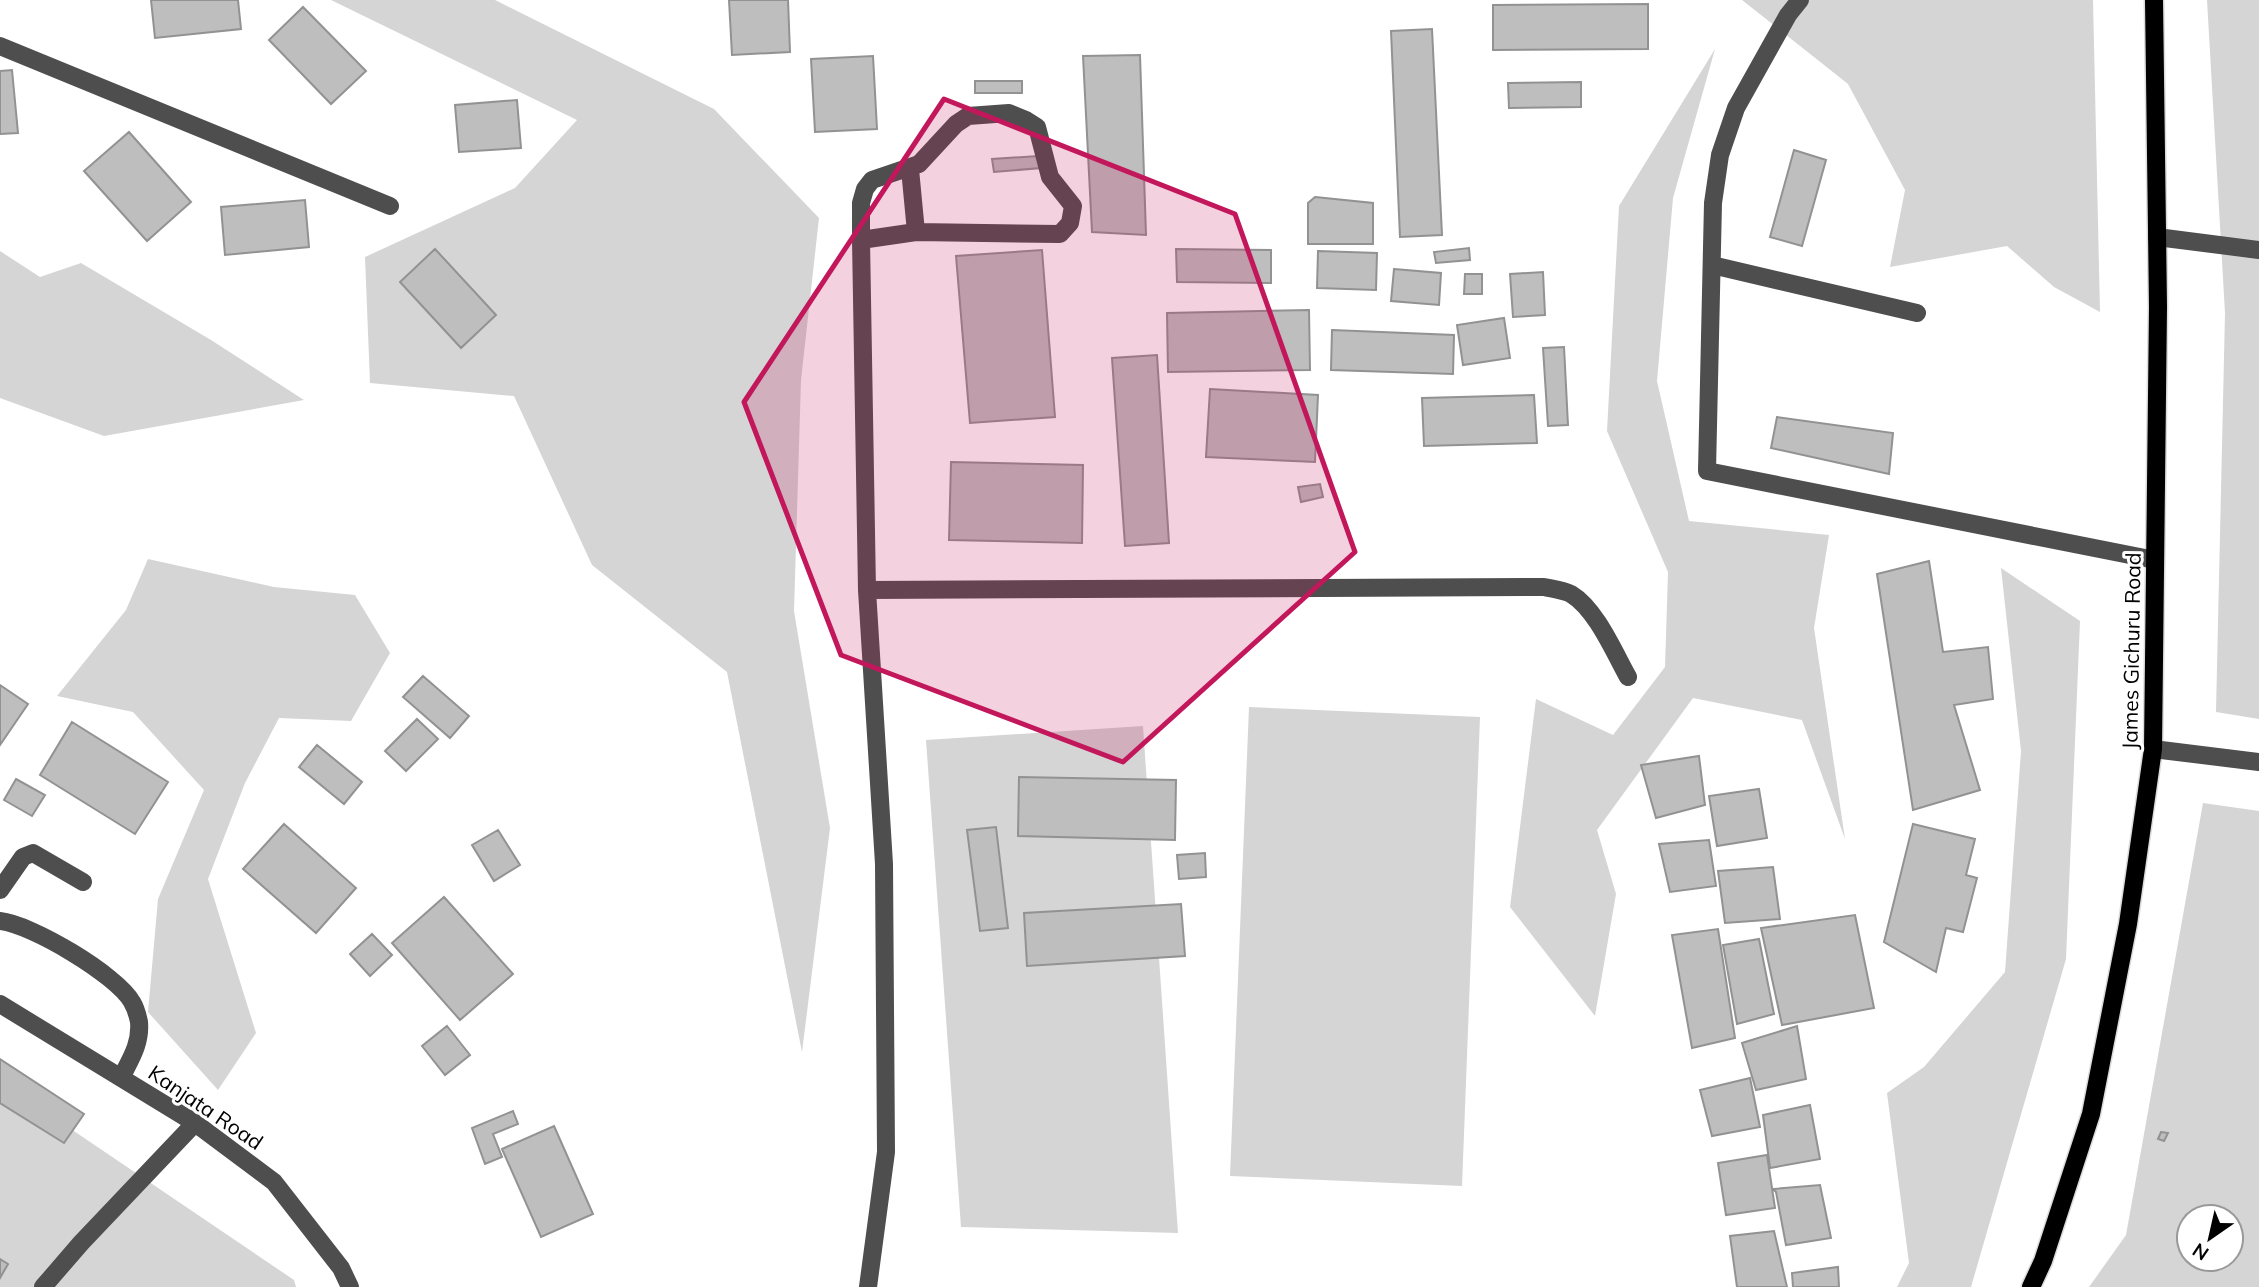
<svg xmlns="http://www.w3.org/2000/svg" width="2259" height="1287" viewBox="0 0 2259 1287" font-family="Mulish,sans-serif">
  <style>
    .green { fill: #d5d5d5; fill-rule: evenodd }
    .building { fill: #bebebe; stroke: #929292; stroke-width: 2 }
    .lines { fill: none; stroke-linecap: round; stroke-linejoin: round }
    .major-casing { stroke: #dbdbdb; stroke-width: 21 }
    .minor { stroke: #4e4e4e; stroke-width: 18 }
    .major { stroke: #000; stroke-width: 18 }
    .marked { fill: #c2185b; fill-opacity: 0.2; stroke: #c2185b; stroke-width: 5; stroke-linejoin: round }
    .labels { text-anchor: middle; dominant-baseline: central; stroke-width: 6; stroke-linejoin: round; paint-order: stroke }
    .street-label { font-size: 21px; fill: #000; stroke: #fff }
  </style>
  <rect width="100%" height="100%" fill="#fff"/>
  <path class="green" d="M331 0H495L714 109 819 218 801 380 794 611 830 828 802 1052 727 672 592 565 514 396 370 383 365 257 515 188 577 120Z
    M1742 0H2093L2100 312 2054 287 2007 246 1890 267 1905 190 1848 84Z
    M2207 0H2259V719L2216 712 2225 313Z
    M1715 49 1673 198 1657 381 1689 521 1829 535 1814 628 1845 839 1802 720 1693 698 1597 830 1616 894 1595 1016 1510 907 1536 699 1613 735 1665 667 1668 572 1607 431 1619 206Z
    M0 251 40 277 81 263 211 340 304 400 104 436 0 398Z
    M148 559 274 587 355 595 390 653 351 721 279 718 245 783 208 879 256 1033 218 1090 148 1012 158 899 204 790 133 712 57 696 126 610Z
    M2001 568 2080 621 2066 959 1971 1287H1897L1909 1263 1887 1093 1924 1067 2005 972 2021 751Z
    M1249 707 1480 717 1462 1186 1230 1176Z
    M1143 726 1178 1233 961 1227 926 740Z
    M2203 803 2259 811V1287H2089L2126 1235ZM2189 1217H2231V1259H2189Z
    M0 1081 294 1280 296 1287H0Z"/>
  <path class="building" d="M151 0H238L241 29 155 38Z
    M729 0H788L790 52 732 55Z
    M1648 4V49L1493 50V5Z
    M303 7 366 71 331 104 269 40Z
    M1432 29 1442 235 1400 237 1391 31Z
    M1140 55 1146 235 1092 232 1083 56Z
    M873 56 877 129 815 132 811 59Z
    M12 70 18 133 0 134V71Z
    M975 81H1022V93H975Z
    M1581 82V107L1509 108 1508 83Z
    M517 100 521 148 459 152 455 105Z
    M129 132 191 202 147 241 84 171Z
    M1794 150 1826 160 1802 246 1770 237Z
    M1038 156 1041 168 994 172 992 159Z
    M1315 197 1373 203V244H1308V203Z
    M305 200 309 247 225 255 221 207Z
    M1469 248 1470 260 1436 263 1434 252Z
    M435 249 496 315 461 348 400 282Z
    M1176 249 1271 250V283L1177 282Z
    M1042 250 1055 417 970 423 956 256Z
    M1318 251 1377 253 1376 290 1317 288Z
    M1394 269 1441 273 1439 305 1391 301Z
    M1543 272 1545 315 1513 317 1510 274Z
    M1465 274H1482V294H1464Z
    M1309 310 1310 370 1168 372 1167 313Z
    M1504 318 1510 358 1463 365 1457 325Z
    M1332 330 1454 335 1453 374 1331 370Z
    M1564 347 1568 425 1548 426 1543 348Z
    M1157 355 1169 543 1125 546 1112 358Z
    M1210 389 1318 395 1315 462 1206 457Z
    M1534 395 1537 443 1424 446 1422 398Z
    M1777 417 1893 433 1889 474 1771 448Z
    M951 462 1083 465 1082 543 949 540Z
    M1320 484 1323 497 1301 502 1298 487Z
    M1929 561 1943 652 1988 647 1993 699 1954 705 1980 790 1913 810 1877 574Z
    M423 676 469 716 450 738 403 697Z
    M0 685 28 704 0 745Z
    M417 719 438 739 406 771 385 751Z
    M72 722 168 782 135 834 40 775Z
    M317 745 362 782 344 804 299 767Z
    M1699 756 1705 805 1656 818 1641 765Z
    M1019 777 1176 780 1175 840 1018 836Z
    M16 779 45 795 32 816 4 800Z
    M1759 789 1767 838 1717 846 1709 796Z
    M284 824 356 888 316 933 243 869Z
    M1913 824 1975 839 1966 875 1977 878 1963 932 1946 928 1936 972 1884 942Z
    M996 827 1008 928 980 931 967 830Z
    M498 830 520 865 494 881 472 845Z
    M1709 840 1716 886 1670 892 1659 844Z
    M1205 853 1206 877 1179 879 1177 855Z
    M1773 867 1780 919 1725 923 1718 871Z
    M444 897 513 974 460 1020 392 943Z
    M1181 904 1185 956 1027 966 1024 913Z
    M1855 915 1874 1008 1782 1025 1761 928Z
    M1718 929 1735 1038 1692 1048 1672 935Z
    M372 934 392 955 370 976 350 954Z
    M1759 939 1774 1014 1737 1024 1723 945Z
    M447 1026 470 1055 445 1075 422 1046Z
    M1797 1026 1806 1079 1756 1090 1742 1043Z
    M0 1059 84 1114 64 1143 0 1103Z
    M1750 1078 1760 1127 1712 1136 1700 1090Z
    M1810 1105 1820 1159 1770 1168 1763 1115Z
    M513 1111 518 1124 493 1134 502 1157 485 1164 472 1128Z
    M554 1126 593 1214 541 1237 502 1149Z
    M2161 1132 2168 1133 2164 1141 2158 1139Z
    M1767 1155 1775 1208 1726 1215 1718 1163Z
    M1820 1185 1831 1238 1786 1245 1776 1192 1773 1189Z
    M1774 1231 1787 1287H1737L1730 1236Z
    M0 1259 8 1264 0 1278Z
    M1838 1267 1839 1287H1793L1792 1273Z"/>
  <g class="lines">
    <g class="major-casing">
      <path id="major" d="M2031 1287 2043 1261 2091 1114 2128 924 2153 749 2158 307 2154 0"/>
    </g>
    <path class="minor" d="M1800 0 1788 15 1736 108 1720 155 1713 203 1707 471 2155 560
      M0 46 390 206
      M910 169 916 232
      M2157 237 2259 250
      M861 240 916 232 1060 234 1070 223 1073 206 1050 177 1037 127 1026 120 1009 113 968 116 956 124 919 164 872 180 865 189 861 203V240L867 590
      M1712 265 1917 313
      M2153 749 2259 762
      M0 890 23 857 33 853 83 882
      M0 921C31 924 117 975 132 1002 135 1007 138 1017 139 1022 141 1044 130 1060 121 1078
      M0 1004 195 1123 274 1182 341 1268 350 1287
      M43 1287 81 1243 195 1123
      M868 1287 886 1152 884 864 867 590 1544 587C1553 589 1563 590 1571 594 1596 609 1614 652 1628 677"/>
    <use href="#major" class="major"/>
  </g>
  <path class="marked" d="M944 99 1235 214 1355 552 1123 762 841 655 744 402Z"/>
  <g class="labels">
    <g class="street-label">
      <text transform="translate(2131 651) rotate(-89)">James Gichuru Road</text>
      <text transform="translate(206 1107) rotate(34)">Kanjata Road</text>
    </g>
  </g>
  <g transform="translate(2210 1238) rotate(214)"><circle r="33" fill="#ffffff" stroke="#999999" stroke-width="2"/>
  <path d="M0-5L12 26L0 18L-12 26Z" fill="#000000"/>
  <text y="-10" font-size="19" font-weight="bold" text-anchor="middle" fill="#000000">N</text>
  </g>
</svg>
